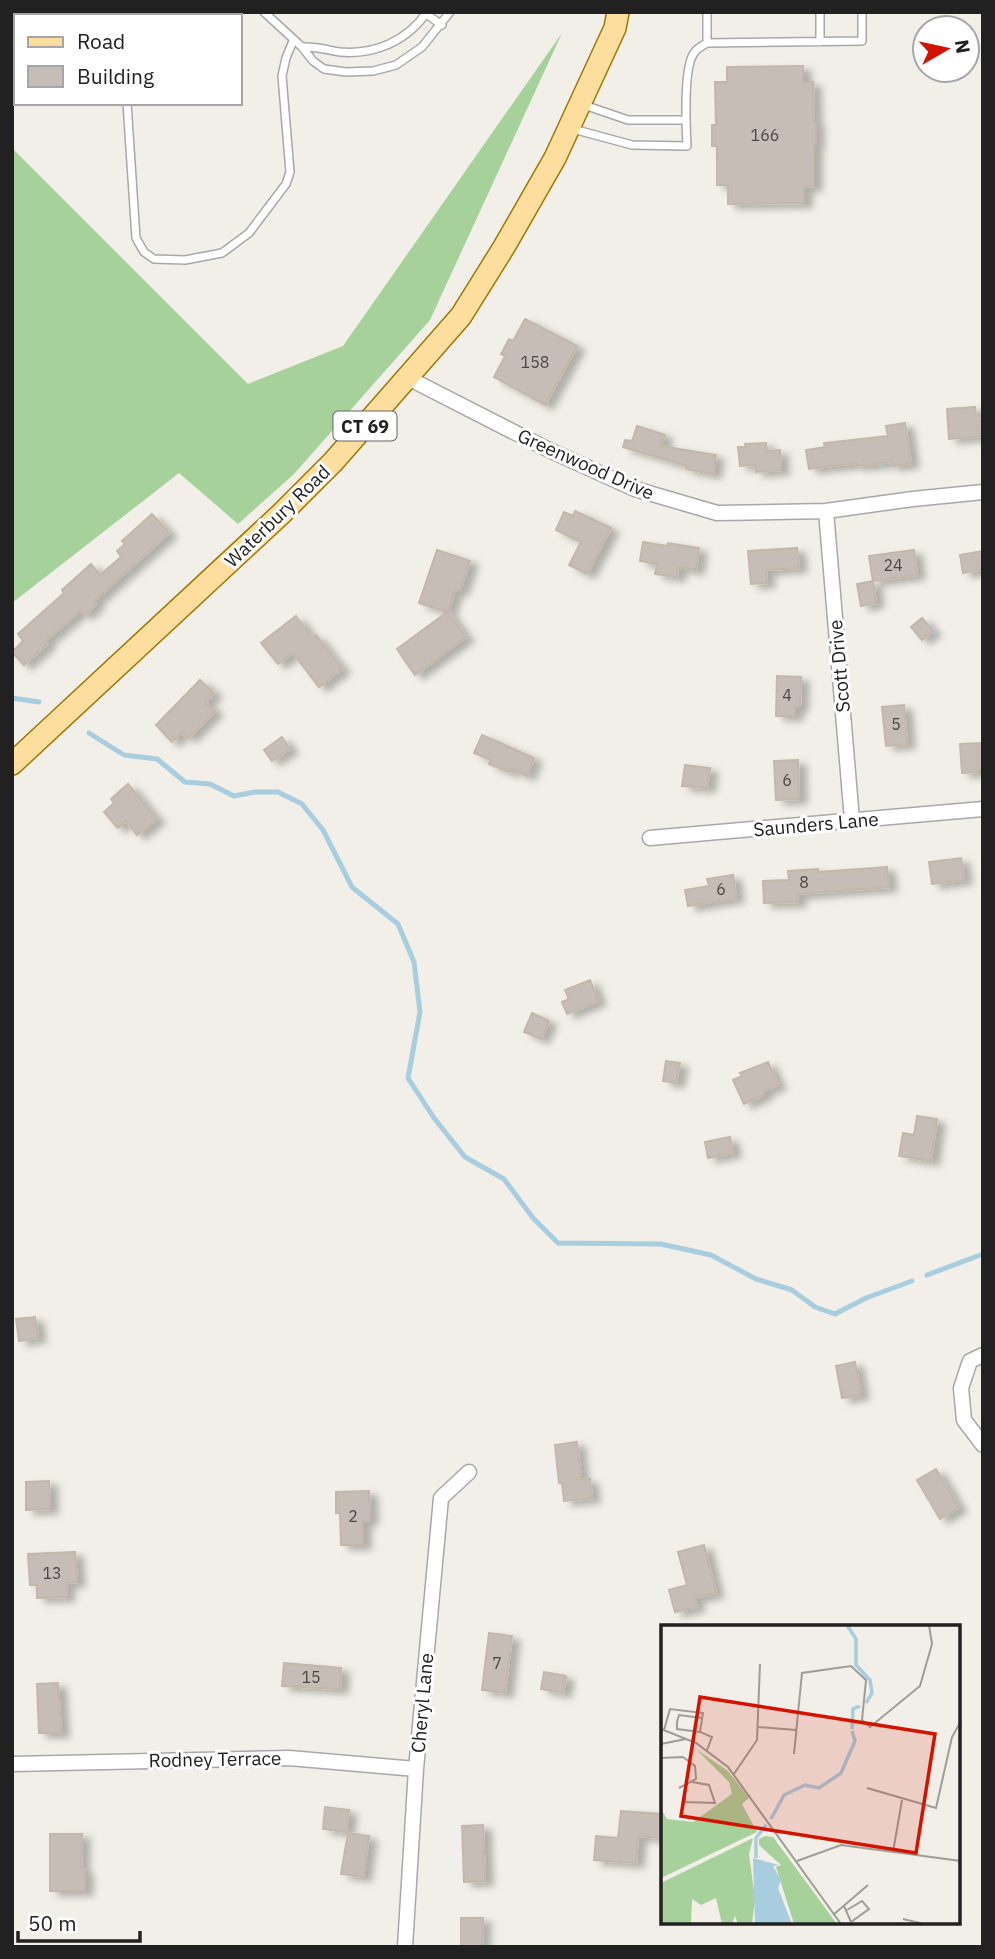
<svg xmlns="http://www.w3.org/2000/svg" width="995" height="1959" viewBox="0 0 995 1959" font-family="'IBM Plex Sans',sans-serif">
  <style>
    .forest { fill: #a6d19b }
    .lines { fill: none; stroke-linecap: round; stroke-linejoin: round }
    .stream { stroke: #a7cddf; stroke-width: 5 }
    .building { fill: #c6beb6; stroke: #c3b7a9; stroke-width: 2; filter: url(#shadow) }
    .lane-casing { stroke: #a8a8a8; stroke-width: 10 }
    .street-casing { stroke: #a8a8a8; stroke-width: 17 }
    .primary-casing { stroke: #9d7700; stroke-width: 24 }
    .lane { stroke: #fff; stroke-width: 7 }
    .street { stroke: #fff; stroke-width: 14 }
    .primary { stroke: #fede9f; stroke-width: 21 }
    .labels { text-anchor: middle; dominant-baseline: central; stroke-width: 6; stroke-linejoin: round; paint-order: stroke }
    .number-label { font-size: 16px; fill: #4a4846 }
    .shield { fill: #fff; stroke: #646464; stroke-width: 2 }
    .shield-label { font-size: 18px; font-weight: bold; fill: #212121 }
    .street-label { font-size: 19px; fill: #212121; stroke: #fff }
    .inset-river { fill: none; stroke: #a7cddf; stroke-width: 3.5 }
    .inset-road { fill: none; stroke: #9e9d98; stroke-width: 2 }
    .view { fill: #d11300; fill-opacity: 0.15; stroke: #d11300; stroke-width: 3.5 }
    .inset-edge { fill: none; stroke: #212121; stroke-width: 3.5 }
  </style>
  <defs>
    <filter id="shadow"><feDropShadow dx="8" dy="4.5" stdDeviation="3.5" flood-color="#0004"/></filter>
  </defs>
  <rect width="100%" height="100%" fill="#f1efe7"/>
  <path class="forest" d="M562 33 430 320 294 474 238 524 179 473 12 603V148L248 384 343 346Z"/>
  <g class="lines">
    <path class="stream" d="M12 698 39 702
      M89 733 124 755 157 759 185 782 210 784 234 796 255 792H278L302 804 323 830 352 887 398 924 414 962 420 1012 408 1078 434 1118 465 1157 504 1179 533 1218 558 1243 661 1244 711 1255 756 1279 792 1290 815 1307 835 1314 866 1298 912 1281
      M927 1275 983 1254"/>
  </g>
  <path class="building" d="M803 66V82H813L814 123H816V144H814V186L804 187V203L728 204V185H717V146H712V125H716L715 82H727V67Z
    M525 319 577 346 545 405 494 377 505 356 501 354 509 339 513 341Z
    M975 407 976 416H983V436L949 439 947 409Z
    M905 423 911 463 893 466 892 462 857 466V463L809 469 806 450 825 447 824 443 888 436 886 426Z
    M637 426 665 435 661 446 716 455 713 474 686 469 687 466 623 447 625 440 632 441Z
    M766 443V451L780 450 781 470 756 472 755 465 740 466 738 447H746L745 444Z
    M575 511 611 528 587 574 569 565 581 542 556 530 564 512 573 516Z
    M152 514 169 533 94 601 96 604 85 615 81 610 45 641 47 644 24 665 12 652 23 641 18 634 64 593 62 590 91 564 100 575 121 557 117 551 125 544 122 541Z
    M643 542 667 546 668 543 699 548 696 570 678 567 677 577 655 574 657 564 640 561Z
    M797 548 799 568 766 570 767 583 751 584 748 551Z
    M437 550 470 561 460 591 455 590 448 612 466 637 415 675 397 649 447 612 419 603Z
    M914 550 917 575 873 581 876 603 861 606 857 584 873 581 869 556Z
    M983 551V569L963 573 960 555Z
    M296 616 312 638 316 635 342 669 319 687 293 653 278 664 261 643Z
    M922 618 933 631 922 640 911 627Z
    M777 676 801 677 800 707H795V716H776Z
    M200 680 214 693 205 702 215 711 188 738 182 732 172 742 156 725Z
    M904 705 907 744 886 746 882 707Z
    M482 735 534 758 527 776 511 769 509 772 489 764 491 760 474 753Z
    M282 737 290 749 272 761 264 750Z
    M983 743V769H978V772L962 773 960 744Z
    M798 760 799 799 776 800 774 761Z
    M685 765 710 768 707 788 682 786Z
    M128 784 157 819 137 835 126 821 118 828 104 812 114 803 111 799Z
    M961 858 964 880 932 884 929 862Z
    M887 867 889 887 797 894 798 902 764 903 763 881 789 880 788 871 818 869V872Z
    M733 875 736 898 688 906 685 890 709 886 707 879Z
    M590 980 598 1001 567 1014 562 1002 569 999 565 990Z
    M532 1013 549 1021 541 1039 524 1032Z
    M666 1061 680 1063 676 1083 663 1081Z
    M768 1062 778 1085 763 1091 764 1095 744 1104 733 1080 742 1076 740 1073Z
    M917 1116 937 1119 931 1161 899 1156 903 1133 914 1135Z
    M730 1137 733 1153 708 1158 705 1142Z
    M35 1317 38 1338 19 1341 16 1319Z
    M855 1362 861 1395 842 1398 836 1366Z
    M577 1442 581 1480 590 1479 592 1498 564 1501 562 1483H559L555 1445Z
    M936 1469 959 1508 940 1519 917 1480Z
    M49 1481 50 1509 26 1510V1482Z
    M369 1491 370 1520 363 1521V1545H341L340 1513H336V1492Z
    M704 1545 716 1593 694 1598 697 1607 675 1612 669 1590 687 1585 678 1552Z
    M75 1552 77 1582 66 1583 67 1597 37 1598V1585H30L28 1554Z
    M489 1633 512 1636 505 1693 482 1690Z
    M284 1663 341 1668 340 1689 282 1686Z
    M544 1672 566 1676 563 1693 541 1689Z
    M58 1683 61 1733H39L37 1684Z
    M325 1807 349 1810 346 1832 323 1829Z
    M621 1811 662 1814V1838L638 1836 636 1863 594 1860 596 1836 618 1838Z
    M483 1825 485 1881 464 1882 462 1826Z
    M348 1833 369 1836 363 1877 341 1874Z
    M50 1834H82L81 1869 85 1870V1891H50Z
    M461 1918H483L482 1947H461Z"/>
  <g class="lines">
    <g class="lane-casing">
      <path id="lane" d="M264 12 302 47 313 61 324 69 346 72 373 71 396 65 422 47 450 12
        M707 12V43
        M820 12V42
        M426 14 442 25
        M121 16 122 12
        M302 47C317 46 326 50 340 52 375 55 407 41 427 12
        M127 103 136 238 144 252 154 259 185 260 222 253 249 233 286 184 290 172 282 76 286 58 293 41
        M584 105 628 120H685
        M573 129 632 145 687 146C686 126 683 68 694 53 697 49 703 45 707 43L862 41V12"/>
    </g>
    <g class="street-casing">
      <path id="street" d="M408 378 549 450 635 489 717 513 826 511 913 499 983 492
        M826 511 852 820
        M650 838 983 809
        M983 1355 970 1361 961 1388 964 1420 983 1445
        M12 1764 289 1758 416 1769
        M405 1947 416 1769 441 1498 469 1472"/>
    </g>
    <g class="primary-casing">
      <path id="primary" d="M12 764 281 514 333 462 461 316 504 247 555 158 615 28 618 12"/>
    </g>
    <use href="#lane" class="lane"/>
    <use href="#street" class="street"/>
    <use href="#primary" class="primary"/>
  </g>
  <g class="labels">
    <g class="number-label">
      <text x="765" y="135">166</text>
      <text x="535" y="362">158</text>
      <text x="893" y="565">24</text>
      <text x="787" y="695">4</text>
      <text x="896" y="724">5</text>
      <text x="787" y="780">6</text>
      <text x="804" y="882">8</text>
      <text x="721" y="889">6</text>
      <text x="353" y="1516">2</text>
      <text x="52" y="1573">13</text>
      <text x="497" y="1663">7</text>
      <text x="311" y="1677">15</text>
    </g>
    <rect class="shield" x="333.5" y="411.5" width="63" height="29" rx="5"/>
    <g class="shield-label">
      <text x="365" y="426">CT 69</text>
    </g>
    <g class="street-label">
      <text transform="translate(586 464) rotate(24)">Greenwood Drive</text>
      <text transform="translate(277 516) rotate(-44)">Waterbury Road</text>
      <text transform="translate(839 666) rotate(-95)">Scott Drive</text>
      <text transform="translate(816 824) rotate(-5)">Saunders Lane</text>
      <text transform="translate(422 1703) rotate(-85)">Cheryl Lane</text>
      <text transform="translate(215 1759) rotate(-1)">Rodney Terrace</text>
    </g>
  </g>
  <g transform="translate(661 1625)">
    <rect width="299" height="299" fill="#f1efe7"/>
    <path d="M35 124 67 146 88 173 81 179 96 207 0 253V184L6 194 32 197 71 169 68 157ZM104 211 112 212 176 299H133L115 242 120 240 98 220V214ZM92 213 88 230 94 273 91 299H77L74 291 71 299H61L55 273 40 280 31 274 30 299H0V258Z" fill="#a6d19b"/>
    <path d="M92 233 118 240 112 241 120 255 117 263 131 299H94Z" fill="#a7cddf"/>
    <path class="inset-river" d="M186 0 195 14V40L209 55 211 68 205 78M191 104 192 84 199 81M110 194 123 170 144 160 158 163 180 148 194 116 191 106M95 233V213L105 200"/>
    <path class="inset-road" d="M97 102 135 105M0 104 35 118 67 142 180 299M3 105 9 84 42 88 39 107 51 112 46 125M39 107 16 104V97L18 90 41 93M0 119 25 114M133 129 141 48 190 41 205 55 201 95 209 102 259 61 271 19 268 0M0 133 22 132 34 141 35 154 18 163M73 149 96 115 99 39M24 162V177L54 178 48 160 31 157M206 163 275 183 291 112 300 96M232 227 241 175M136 236 180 220 300 236M183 281 190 297 208 284 201 276 186 285M172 290 207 260M242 294 263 299"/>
    <path class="view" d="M39 72 274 109 255 228 20 191Z"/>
    <rect width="299" height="299" class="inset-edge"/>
  </g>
  <rect width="995" height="1959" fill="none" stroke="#212121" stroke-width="28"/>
  <rect x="14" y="14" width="228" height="91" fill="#ffffff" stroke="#a6a6a6" stroke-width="2"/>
  <rect x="28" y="37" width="35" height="10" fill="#fede9f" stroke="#a6a6a6" stroke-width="2"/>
  <text x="77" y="49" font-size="21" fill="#212121">Road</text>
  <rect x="28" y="66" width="35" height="21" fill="#c6beb6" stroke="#a6a6a6" stroke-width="2"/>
  <text x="77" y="84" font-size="21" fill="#212121">Building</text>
  <g transform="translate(946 49) rotate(81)"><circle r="33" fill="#ffffff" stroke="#a6a6a6" stroke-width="2"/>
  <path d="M0-5L12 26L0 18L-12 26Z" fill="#d11300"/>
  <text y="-10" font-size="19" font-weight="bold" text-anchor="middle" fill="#212121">N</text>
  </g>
  <path d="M18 1931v10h122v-10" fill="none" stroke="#212121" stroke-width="3.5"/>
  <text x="28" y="1931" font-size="21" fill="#212121" stroke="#ffffff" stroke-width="5" paint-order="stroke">50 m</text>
</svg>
